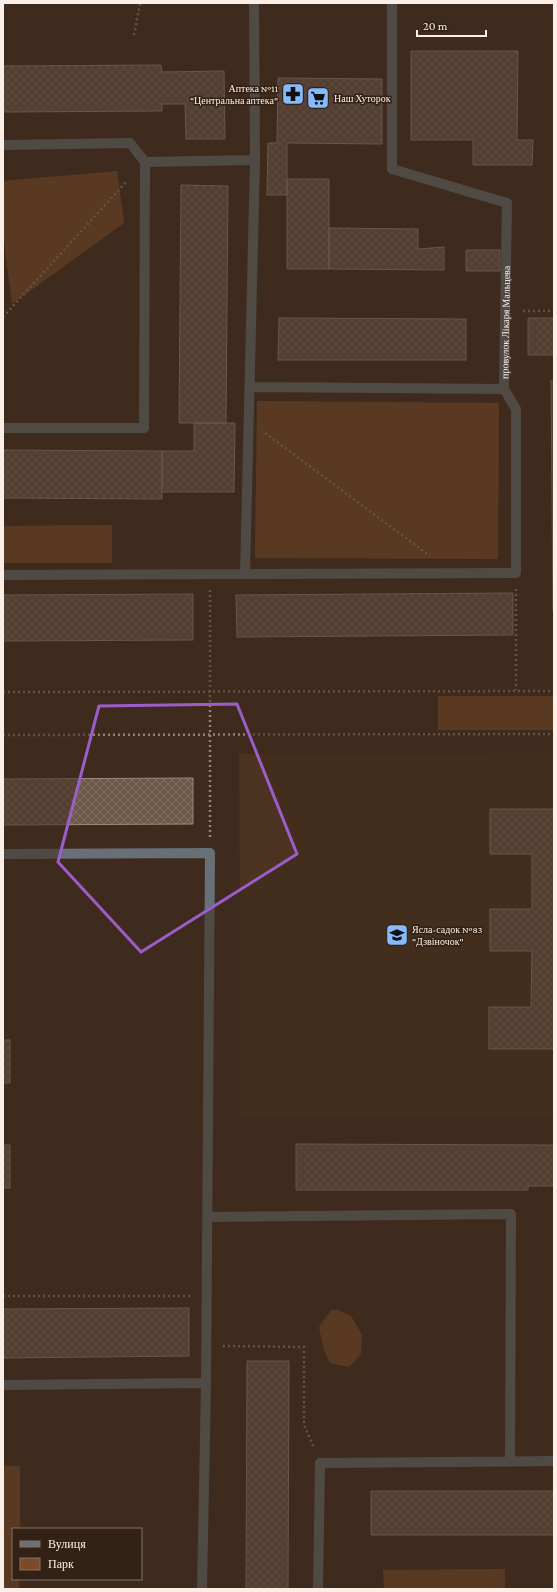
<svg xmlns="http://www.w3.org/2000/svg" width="557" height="1592" viewBox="0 0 557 1592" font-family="'Crimson Pro',serif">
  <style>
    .built { fill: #4b3221 }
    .park { fill: #7c4a28 }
    .building { fill: url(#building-cross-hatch); stroke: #9f8879 }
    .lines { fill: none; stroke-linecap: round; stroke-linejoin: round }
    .path { stroke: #928277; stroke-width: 2.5; stroke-dasharray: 2 3; stroke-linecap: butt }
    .service { stroke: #676f77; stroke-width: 10 }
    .minor { stroke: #676f77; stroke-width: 10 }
    .marked { fill: none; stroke: #9b5dc9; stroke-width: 3; stroke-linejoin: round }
    .labels { text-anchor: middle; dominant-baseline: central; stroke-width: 3; stroke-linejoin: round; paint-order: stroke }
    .poi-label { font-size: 10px; fill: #fcefe7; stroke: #332115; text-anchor: start }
    .street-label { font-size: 10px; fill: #fcefe7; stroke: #332115 }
  </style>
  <defs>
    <pattern id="building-cross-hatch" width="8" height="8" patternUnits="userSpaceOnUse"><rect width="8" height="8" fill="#6d584a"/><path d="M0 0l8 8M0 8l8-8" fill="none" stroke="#837064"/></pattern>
  </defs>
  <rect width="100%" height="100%" fill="#3e2b1e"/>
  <path class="built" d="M554 753V1117L241 1118 239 754Z"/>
  <path class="park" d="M117 171 124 223 12 304 3 234V181Z
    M257 401 499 403 498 559 255 558Z
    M112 525V563H3V526Z
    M438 696H554V730H438Z
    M331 1310H338L351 1316 362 1335 361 1354 349 1367 330 1363 323 1347 319 1327Z
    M3 1466H20V1529H13V1579H19V1589H3Z
    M505 1569V1589H384L383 1570Z"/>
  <path class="building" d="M411 51H518L517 140H533L532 165H473V140H411Z
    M161 65 162 72 224 71 225 139H186L185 104H162V111L3 112V66Z
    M278 78 382 79V144L287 143V195H267L268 143H277Z
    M287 179H329V269H287Z
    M181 185 228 186 226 423H179Z
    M329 228 418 229V249L444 247V270L329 269Z
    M466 250H500V271H466Z
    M279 318 466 319V360H278Z
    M528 318H554V355H528Z
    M551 380H554V611H553Z
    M194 423H235L234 492H162V451H194Z
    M3 450 162 451V499L3 498Z
    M513 593V635L237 637 236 595Z
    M193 594V640L3 641V595Z
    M193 778V824L3 825V779Z
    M490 809H554V1049H489V1007H531L532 951H490V909H532V854H490Z
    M3 1040H10V1083H3Z
    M296 1144 554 1145V1186H528V1190H296Z
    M3 1145H10V1188H3Z
    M189 1308V1356L3 1358V1309Z
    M247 1361H289L288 1589H246Z
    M371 1491H554V1535H371Z"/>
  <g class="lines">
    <path class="path" d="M134 35 140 3
      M523 311H554
      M3 317 127 181
      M265 433 430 556
      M516 589V690
      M210 590V837
      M3 692 554 691
      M3 735 554 734
      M3 1296H190
      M223 1346 304 1347V1425L314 1448"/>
    <path class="service" d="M3 145 130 143 145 162 255 160
      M250 387 504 389
      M3 428H144L145 162
      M3 575 245 574 255 160 254 3
      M3 854 210 853 206 1383 202 1589
      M207 1217 511 1214 510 1461
      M3 1385 206 1383
      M318 1589 320 1463 554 1461"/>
    <path class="minor" id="s1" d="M245 574 516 573V409L504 389 507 203 392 169V3"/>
  </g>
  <path d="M0 0H557V1592H0ZM237 704 297 854 141 952 58 862 99 706Z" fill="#3e2b1e" fill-opacity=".55" fill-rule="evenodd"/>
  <path class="marked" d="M237 704 297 854 141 952 58 862 99 706Z"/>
  <defs>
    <g id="pharmacy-square" transform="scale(1.15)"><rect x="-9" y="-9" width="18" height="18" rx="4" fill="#85bbfb" stroke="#332115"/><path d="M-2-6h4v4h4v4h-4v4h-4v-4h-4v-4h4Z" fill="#111"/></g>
    <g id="supermarket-square" transform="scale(1.15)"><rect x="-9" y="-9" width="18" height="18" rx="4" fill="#85bbfb" stroke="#332115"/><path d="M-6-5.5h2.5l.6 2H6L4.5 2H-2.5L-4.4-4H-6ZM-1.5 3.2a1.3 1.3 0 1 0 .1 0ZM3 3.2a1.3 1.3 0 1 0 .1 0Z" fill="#111"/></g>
    <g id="school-square" transform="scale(1.15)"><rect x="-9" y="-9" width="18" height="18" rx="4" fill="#85bbfb" stroke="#332115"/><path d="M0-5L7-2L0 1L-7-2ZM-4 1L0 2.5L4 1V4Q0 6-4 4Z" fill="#111"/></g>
  </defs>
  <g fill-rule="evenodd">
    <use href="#pharmacy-square" x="293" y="94"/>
    <use href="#supermarket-square" x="318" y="98"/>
    <use href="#school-square" x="397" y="935"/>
  </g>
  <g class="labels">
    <g class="poi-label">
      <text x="278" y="88" text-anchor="end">Аптека №11<tspan x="278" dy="12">"Центральна аптека"</tspan></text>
      <text x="334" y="98">Наш Хуторок</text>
      <text x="412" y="929">Ясла-садок №83<tspan x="412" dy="12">"Дзвіночок"</tspan></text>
    </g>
    <g class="street-label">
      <text stroke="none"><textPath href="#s1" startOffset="525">провулок Лікаря Мальцева</textPath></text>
    </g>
  </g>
  <rect width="557" height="1592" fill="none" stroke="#fcefe7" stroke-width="8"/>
  <rect x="12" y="1528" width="130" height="52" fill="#332115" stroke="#837369"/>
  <rect x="20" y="1541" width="20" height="6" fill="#676f77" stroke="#837369"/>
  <text x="48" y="1548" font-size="12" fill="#fcefe7">Вулиця</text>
  <rect x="20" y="1558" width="20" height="12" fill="#7c4a28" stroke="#837369"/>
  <text x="48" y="1568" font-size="12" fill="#fcefe7">Парк</text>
  <path d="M417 30v6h69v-6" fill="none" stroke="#fcefe7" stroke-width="2"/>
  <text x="423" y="30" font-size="12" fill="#fcefe7" stroke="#332115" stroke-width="3" paint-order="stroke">20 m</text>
</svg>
